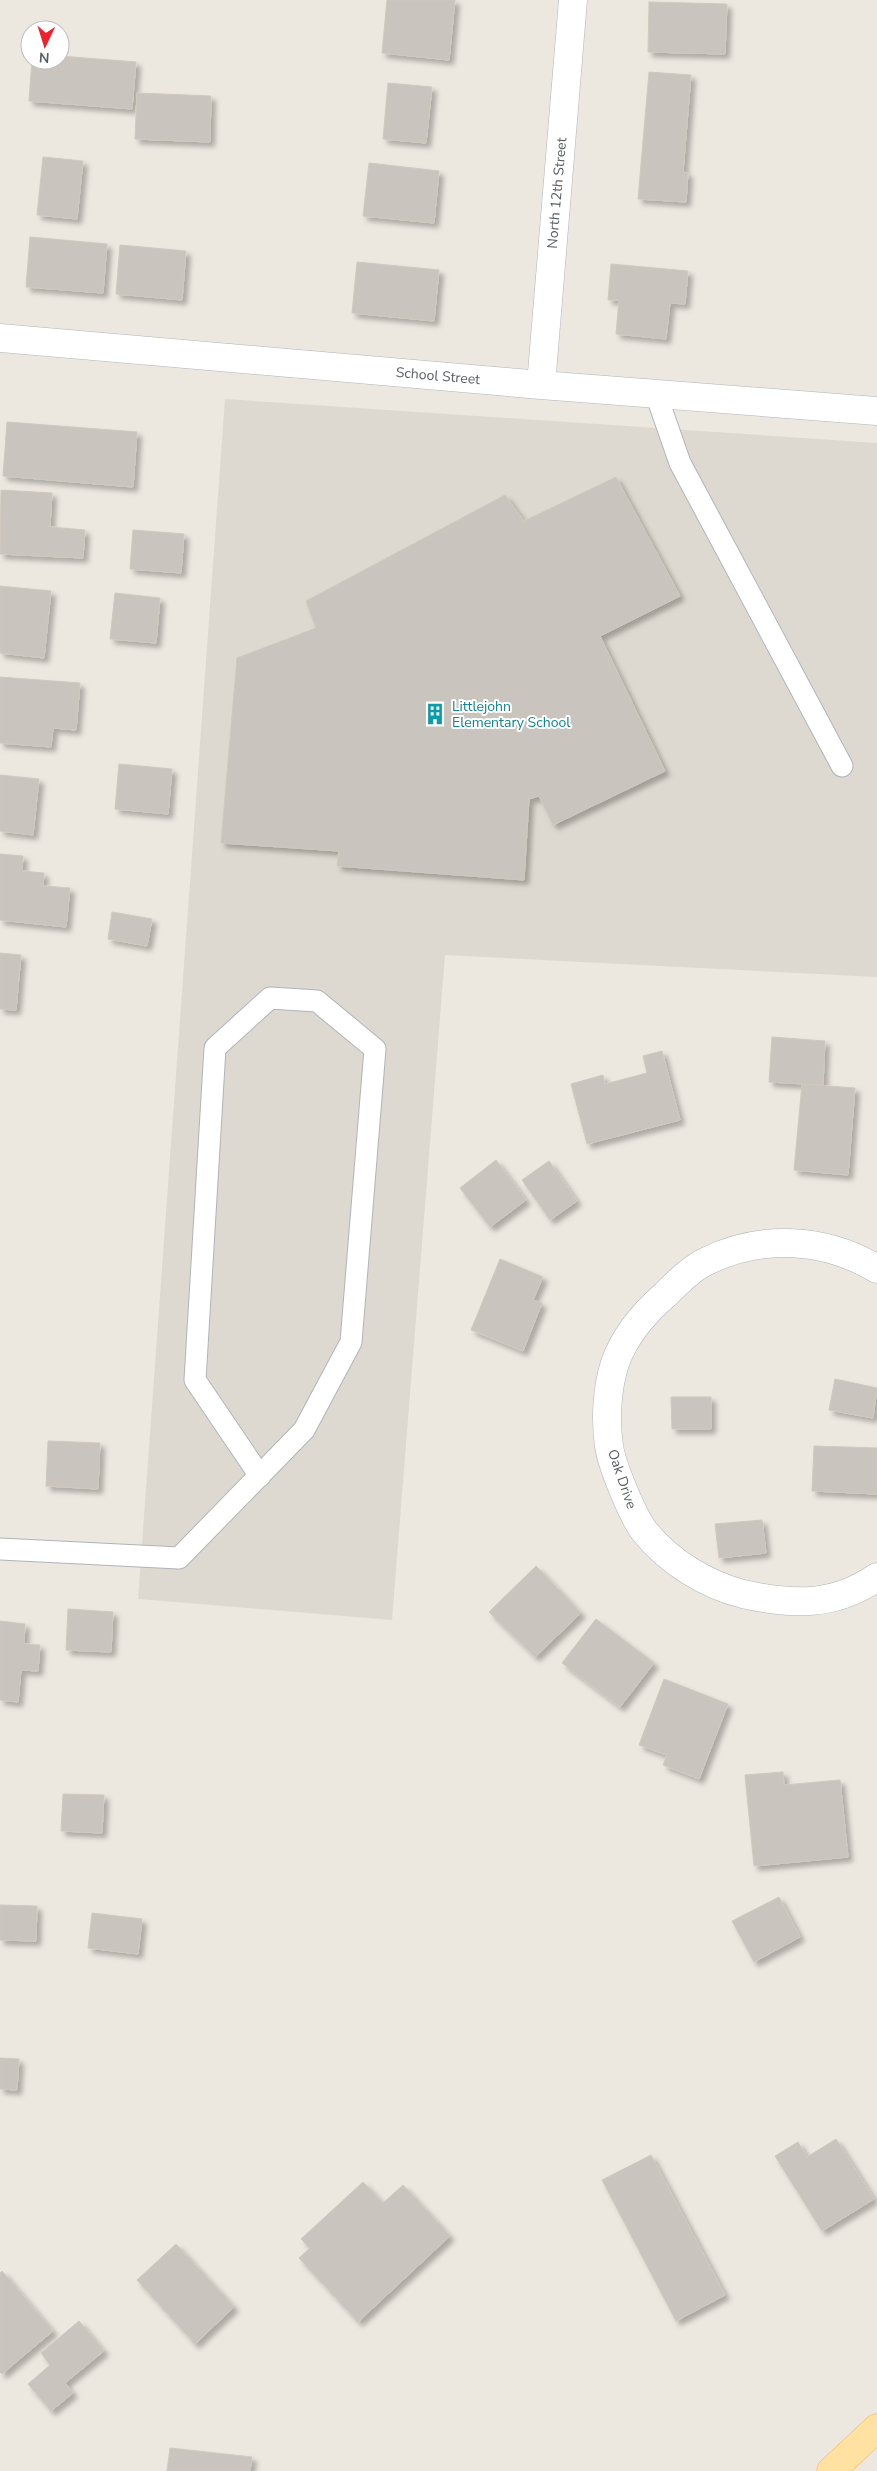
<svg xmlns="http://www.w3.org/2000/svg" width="877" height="2471" viewBox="0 0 877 2471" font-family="'Nunito Sans',sans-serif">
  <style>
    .education { fill: #ded9d0 }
    .building { fill: #c9c4be; stroke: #d1c8bd; filter: url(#shadow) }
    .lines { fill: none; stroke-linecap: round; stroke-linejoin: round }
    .service-casing { stroke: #b0b4b8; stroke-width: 23 }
    .minor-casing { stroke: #b0b4b8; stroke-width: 29 }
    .primary-casing { stroke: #f8af4c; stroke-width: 29 }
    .service { stroke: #fff; stroke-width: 21 }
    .minor { stroke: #fff; stroke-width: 28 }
    .primary { stroke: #ffe2a1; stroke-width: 28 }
    .labels { text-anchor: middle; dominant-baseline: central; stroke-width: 4; stroke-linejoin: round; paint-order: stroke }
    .street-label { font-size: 14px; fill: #585d61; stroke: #fff }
    .culture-label { font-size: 14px; fill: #0d838f; stroke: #fff; text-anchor: start }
  </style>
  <defs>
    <filter id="shadow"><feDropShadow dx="4.5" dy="4.5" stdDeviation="2.5" flood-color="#0004"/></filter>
  </defs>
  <rect width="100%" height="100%" fill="#ece7df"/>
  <path class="education" d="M225 399 877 443V977L445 955 392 1620 138 1599Z"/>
  <path class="building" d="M387 0H455L449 60 382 53Z
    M649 2 727 4 725 54 648 52Z
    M60 56 136 62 132 109 29 101 32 60H60Z
    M649 72 691 75 683 172 688 173 686 202 638 199Z
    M388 83 432 87 426 143 383 139Z
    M137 93 211 96 210 142 135 139Z
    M43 157 83 161 77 219 37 215Z
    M369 163 439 171 434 223 363 216Z
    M30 237 107 244 103 293 26 287Z
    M120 245 186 251 182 300 116 294Z
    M357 262 439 270 434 321 352 313Z
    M611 264 688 271 685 304 670 303 666 339 616 334 619 300H608Z
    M7 422 137 432 133 487 3 476Z
    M616 477 680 596 600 636 665 771 553 825 539 796 529 799 524 880 337 866 339 851 221 843 237 658 316 628 306 601 505 495 524 521Z
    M1 490 52 493 50 527 85 530 83 558 0 554Z
    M133 530 184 534 181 573 130 569Z
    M0 586 51 591 44 658 0 653Z
    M115 593 160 598 156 643 110 639Z
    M0 677 80 683 76 730 53 728 51 747 0 743Z
    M119 764 172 769 168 814 115 809Z
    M0 775 39 779 33 835 0 831Z
    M0 854 23 856 22 871 44 873 43 886 70 888 66 927 0 920Z
    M112 912 152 919 147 946 108 939Z
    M0 953 21 955 16 1010 0 1009Z
    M772 1037 825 1041 823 1085 769 1082Z
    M662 1051 680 1120 587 1144 571 1084 603 1075 605 1084 647 1073 643 1056Z
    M802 1084 855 1088 848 1175 794 1170Z
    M496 1160 526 1200 490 1227 460 1188Z
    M549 1161 577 1201 550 1220 522 1180Z
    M500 1259 543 1277 533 1300 542 1303 523 1351 471 1330Z
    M835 1379 877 1388 873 1418 829 1410Z
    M671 1397H711V1429H672Z
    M48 1441 100 1443 98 1489 46 1486Z
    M814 1446 877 1448V1494L812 1491Z
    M762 1520 766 1553 719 1558 715 1524Z
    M536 1566 581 1613 535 1657 489 1612Z
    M68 1609 113 1612 111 1652 66 1650Z
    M596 1619 654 1663 620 1707 562 1663Z
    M0 1621 25 1624 24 1644 40 1645 38 1671 21 1670 18 1702 0 1700Z
    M664 1679 728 1704 699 1779 663 1765 667 1755 639 1745Z
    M783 1772 784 1785 840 1780 848 1857 754 1866 745 1775Z
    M63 1794 104 1795 102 1833 61 1831Z
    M779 1897 800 1937 754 1962 732 1921Z
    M0 1905 37 1906 36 1941 0 1940Z
    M92 1913 142 1919 138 1954 88 1948Z
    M0 2058 19 2059 17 2090 0 2089Z
    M836 2139 874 2199 822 2231 775 2156 798 2142 807 2157Z
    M651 2155 725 2295 676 2321 602 2180Z
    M363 2182 383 2203 403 2185 450 2236 358 2322 299 2258 310 2248 301 2239Z
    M176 2244 234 2307 195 2344 137 2280Z
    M2 2271 53 2331 2 2374 0 2372V2273Z
    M79 2321 104 2351 65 2383 73 2393 51 2411 28 2384 50 2365 41 2353Z
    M170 2448 252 2457 250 2471H167Z"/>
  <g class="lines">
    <g class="service-casing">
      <path id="service" d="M656 394 680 463 842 766
        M0 1549 179 1558 304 1430 351 1342 375 1049 317 1001 270 998 215 1048 195 1380 260 1476"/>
    </g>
    <g class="minor-casing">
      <path id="minor" d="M0 338 541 385 877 411
        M541 385 573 0
        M877 1269C826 1238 762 1234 707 1261 692 1268 678 1282 666 1294 644 1313 625 1335 615 1363 607 1388 605 1419 609 1446 612 1466 633 1517 645 1532 669 1562 707 1585 743 1594 792 1605 834 1607 877 1577"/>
    </g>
    <g class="primary-casing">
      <path id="primary" d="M831 2471 877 2428"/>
    </g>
    <use href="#service" class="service"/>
    <use href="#minor" class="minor"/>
    <use href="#primary" class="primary"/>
  </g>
  <defs>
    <g id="building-bare" transform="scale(1.725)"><path d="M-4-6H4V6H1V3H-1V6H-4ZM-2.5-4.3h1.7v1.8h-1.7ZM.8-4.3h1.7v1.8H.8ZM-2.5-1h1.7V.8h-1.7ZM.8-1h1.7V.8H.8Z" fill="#0f9aa8" stroke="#fff" stroke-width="2.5" paint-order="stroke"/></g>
  </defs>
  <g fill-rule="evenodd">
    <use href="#building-bare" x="435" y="714"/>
  </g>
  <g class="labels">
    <g class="street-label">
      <text transform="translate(557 193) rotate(-85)">North 12th Street</text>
      <text transform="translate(438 376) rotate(5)">School Street</text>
      <text transform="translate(622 1479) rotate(71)">Oak Drive</text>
    </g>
    <g class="culture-label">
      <text x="452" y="706">Littlejohn<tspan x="452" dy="16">Elementary School</tspan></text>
    </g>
  </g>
  <g transform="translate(45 45) rotate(184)"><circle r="24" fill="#ffffff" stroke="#bcbec0"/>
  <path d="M0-4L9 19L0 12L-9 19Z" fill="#f1202d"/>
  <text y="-8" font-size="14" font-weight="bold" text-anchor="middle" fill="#585d61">N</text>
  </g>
</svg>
